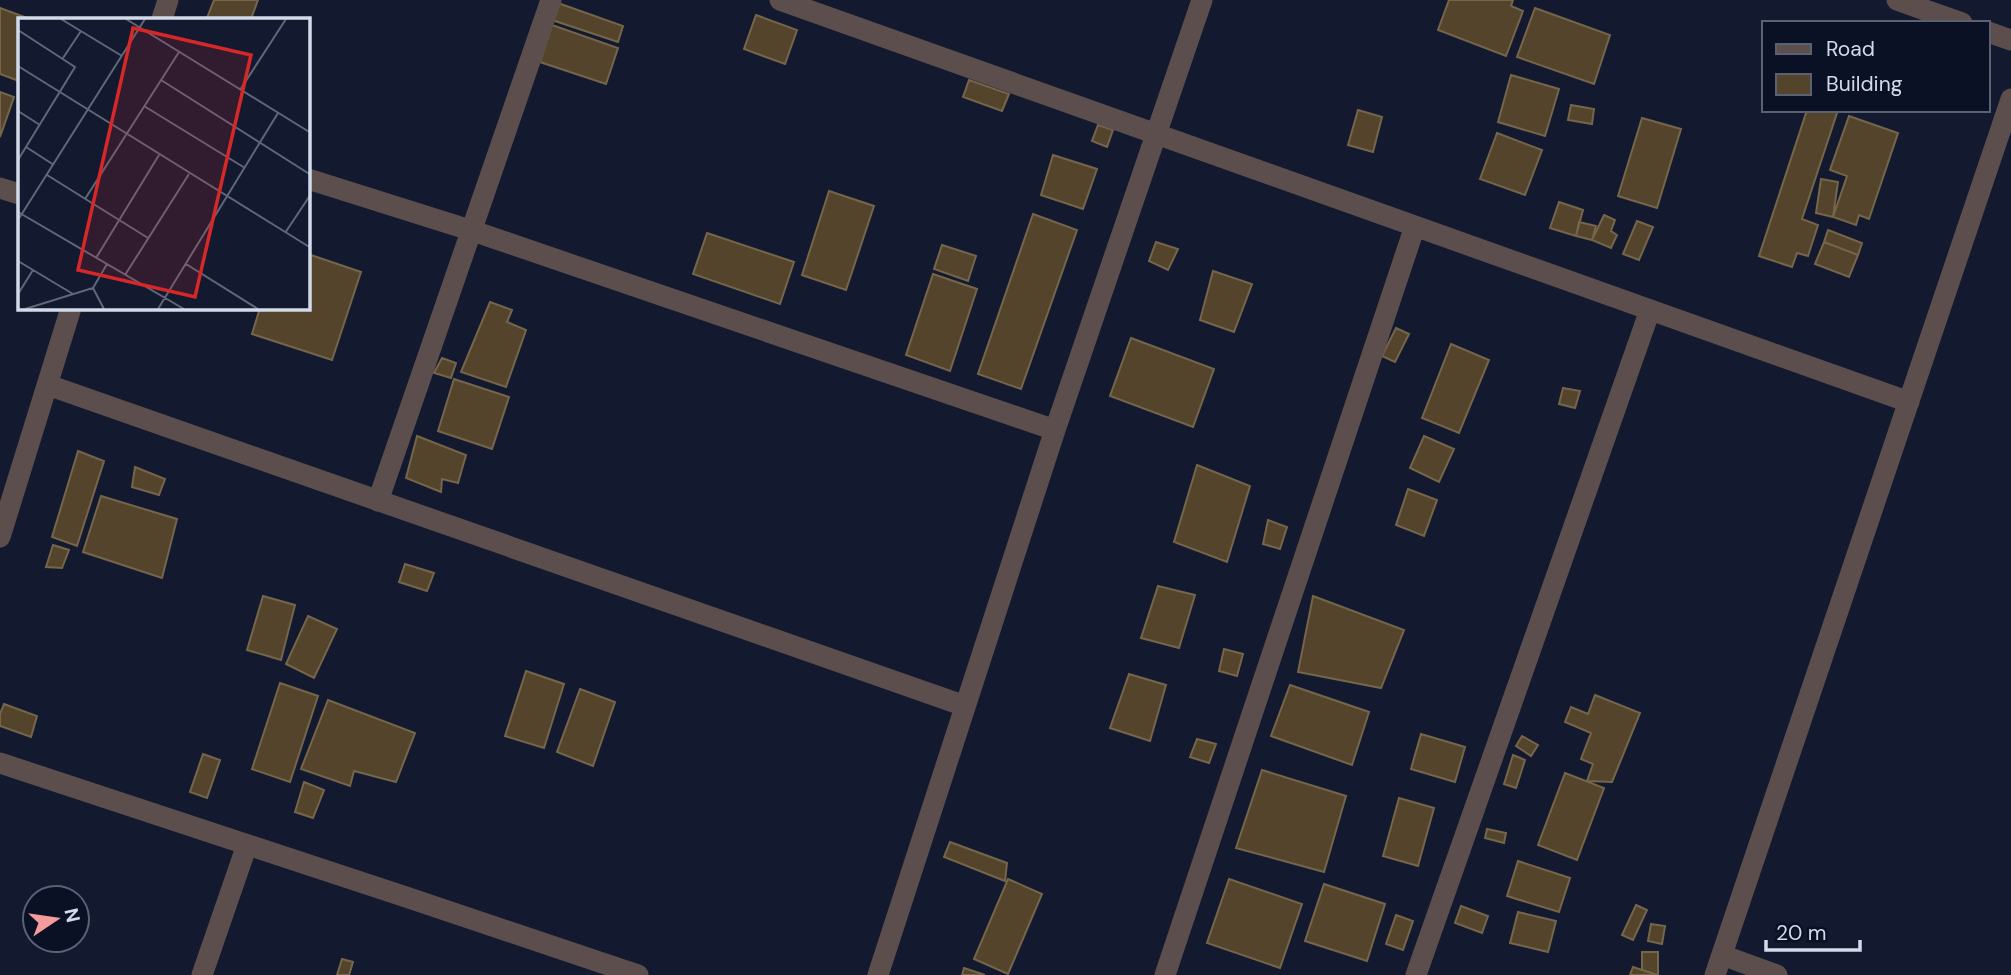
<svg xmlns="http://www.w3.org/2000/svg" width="2011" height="975" viewBox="0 0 2011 975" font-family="'DM Sans',sans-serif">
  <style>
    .building { fill: #53442b; stroke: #75654b; stroke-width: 2 }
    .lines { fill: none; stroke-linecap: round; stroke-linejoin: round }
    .street { stroke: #5c4e4d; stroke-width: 21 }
    .inset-road { fill: none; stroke: #606779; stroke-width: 2 }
    .view { fill: #d62828; fill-opacity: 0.15; stroke: #d62828; stroke-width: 3.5 }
    .inset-edge { fill: none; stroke: #d3dae9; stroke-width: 3.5 }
  </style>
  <rect width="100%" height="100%" fill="#131a2f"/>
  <path class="building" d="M214 0H258L251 19H211L207 18Z
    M1449 0H1513L1511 6 1523 11 1506 56 1438 30Z
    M558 3 623 26 618 42 552 20Z
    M0 8 30 19H19V81L0 74Z
    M1535 8 1610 35 1594 84 1517 57Z
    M756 15 797 30 785 64 744 49Z
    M552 25 618 48 606 84 540 62Z
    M1511 75 1559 89 1545 136 1498 122Z
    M969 80 1009 94 1002 111 963 97Z
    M0 92 14 97 0 137Z
    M1571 105 1594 109 1592 124 1568 120Z
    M1358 110 1382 117 1373 152 1348 145Z
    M1807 110H1838L1802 219 1818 225 1808 256 1797 253 1792 267 1759 256Z
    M1849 116 1898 133 1869 219 1859 215 1856 225 1833 217 1847 176 1830 170Z
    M1642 118 1681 129 1657 208 1618 196Z
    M1098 125 1113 130 1107 147 1092 141Z
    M1497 133 1542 150 1525 195 1480 179Z
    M1053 155 1097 169 1083 209 1041 195Z
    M1821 179 1838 182 1833 217 1816 213Z
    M829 191 874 206 846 290 802 275Z
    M1559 202 1583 210 1576 236 1550 228Z
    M1033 214 1077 230 1021 389 978 374Z
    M1604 215 1615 220 1611 231 1617 235 1611 248 1592 240Z
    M1637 221 1653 227 1639 260 1623 254Z
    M1579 222 1596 226 1592 240 1576 236Z
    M1828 230 1862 243 1858 255 1824 242Z
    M707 233 794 262 780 304 693 274Z
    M1156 242 1178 249 1168 270 1149 261Z
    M1824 242 1858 255 1849 277 1815 264Z
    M942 245 976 256 968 281 934 269Z
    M308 254 361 272 332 360 252 334 260 308H308Z
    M1213 271 1252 284 1234 332 1200 320Z
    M933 274 977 289 950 371 906 355Z
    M490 302 512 310 507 322 526 330 506 387 461 372Z
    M1396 328 1409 334 1395 362 1382 356Z
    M1131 338 1214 369 1193 427 1110 396Z
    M1451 344 1489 360 1459 433 1422 418Z
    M442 358 456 363 451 378 434 373Z
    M454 379 509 397 492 449 438 431Z
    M1563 388 1580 391 1575 408 1559 404Z
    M417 436 466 455 458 483 442 479 441 492 406 478Z
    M1424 436 1454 449 1439 482 1410 468Z
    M78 451 104 461 77 546 52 537Z
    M1197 465 1250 486 1227 562 1174 542Z
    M135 467 165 479 159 495 132 487Z
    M1408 489 1437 500 1424 536 1396 525Z
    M101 496 177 519 162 578 83 552Z
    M1268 520 1287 527 1280 549 1263 544Z
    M53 545 69 550 62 568 46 567Z
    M405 564 434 573 427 591 399 582Z
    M1158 586 1195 595 1179 648 1141 638Z
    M263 596 295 605 281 660 247 650Z
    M1313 596 1404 630 1381 688 1298 672Z
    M308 616 337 629 314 678 286 664Z
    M1224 649 1243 654 1237 676 1219 671Z
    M526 671 564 684 544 748 505 736Z
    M1129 674 1166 685 1150 741 1110 728Z
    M280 683 318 696 290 782 252 769Z
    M1290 685 1369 712 1352 765 1271 736Z
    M580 689 615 702 593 766 557 752Z
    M1595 695 1640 713 1612 782 1587 781 1593 764 1581 759 1591 733 1565 722 1571 707 1588 714Z
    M328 700 415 733 396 782 354 771 350 786 301 769Z
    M4 704 37 716 31 737 0 726V714Z
    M1421 734 1465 747 1455 782 1411 769Z
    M1522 736 1538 745 1531 756 1516 746Z
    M1197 739 1216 744 1209 763 1190 757Z
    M203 754 220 760 207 798 190 792Z
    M1513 755 1525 760 1516 788 1504 784Z
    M1262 770 1346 796 1324 872 1236 848Z
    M1565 773 1604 788 1577 860 1538 845Z
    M304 782 324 790 313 818 295 812Z
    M1399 798 1434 808 1418 866 1383 856Z
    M1487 829 1506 833 1504 843 1485 838Z
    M950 842 1007 863 1005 881 944 857Z
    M1518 861 1570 878 1559 912 1507 896Z
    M1008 879 1042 894 1008 974 974 959Z
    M1229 879 1302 904 1280 968 1207 943Z
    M1324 884 1385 904 1367 961 1305 941Z
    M1636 905 1647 910 1633 940 1622 935Z
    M1461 906 1488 916 1482 933 1455 923Z
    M1518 912 1556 921 1548 952 1510 943Z
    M1396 915 1413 921 1403 950 1386 944Z
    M1651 924 1665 926 1662 944 1648 941Z
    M1642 952H1658V975L1642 970Z
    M342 959 353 962 349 975H337Z
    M1633 967 1657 975H1630Z
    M964 968 985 975H962Z"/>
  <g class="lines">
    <path class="street" d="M780 0 1909 402
      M1897 0 1962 23
      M162 19 168 0
      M1988 32 2011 40
      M308 179 473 231 1055 430
      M0 188 19 194
      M48 385 965 706
      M378 501 551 0
      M0 537 71 308
      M0 763 406 897 638 975
      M1722 955 1777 975
      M202 975 247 845
      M878 975 1055 430 1202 0
      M1165 975 1415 226
      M1416 975 1650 310
      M1715 975 2011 99"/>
  </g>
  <g transform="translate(18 18)">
    <rect width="292" height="292" fill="#131a2f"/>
    <path class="inset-road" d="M43 1 104 38M108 1 293 115M0 12 57 49 0 142M45 40 63 13M0 48 293 230M143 62 293 157M222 72 268 1M126 88 227 150M0 93 22 107M8 129 36 147M29 157 130 220M67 181 161 34M0 194 166 291M0 202 127 1M267 215 293 176M78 240 141 137M0 243 55 276M168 246 240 291M107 257 171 156M75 270 86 291M0 276 15 252M7 291 75 270 89 246M140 291 260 95"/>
    <path class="view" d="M115 10 233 37 177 279 60 252Z"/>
    <rect width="292" height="292" class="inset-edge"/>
  </g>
  <rect x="1762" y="21" width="228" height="91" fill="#0a1125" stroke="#5a6173" stroke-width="2"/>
  <rect x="1776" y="44" width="35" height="10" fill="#5c4e4d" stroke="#5a6173" stroke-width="2"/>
  <text x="1826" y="56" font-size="21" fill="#d3dae9">Road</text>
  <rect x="1776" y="74" width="35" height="21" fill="#53442b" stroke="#5a6173" stroke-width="2"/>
  <text x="1826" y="91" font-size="21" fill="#d3dae9">Building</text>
  <g transform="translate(56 919) rotate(77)"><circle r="33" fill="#0a1125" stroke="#5a6173" stroke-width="2"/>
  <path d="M0-5L12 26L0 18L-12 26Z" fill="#f59b9b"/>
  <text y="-10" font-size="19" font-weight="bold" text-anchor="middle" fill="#d3dae9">N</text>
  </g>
  <path d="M1766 940v10h94v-10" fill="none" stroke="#d3dae9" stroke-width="3.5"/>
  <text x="1776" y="940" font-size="21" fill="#d3dae9" stroke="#0a1125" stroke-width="5" paint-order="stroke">20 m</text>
</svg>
